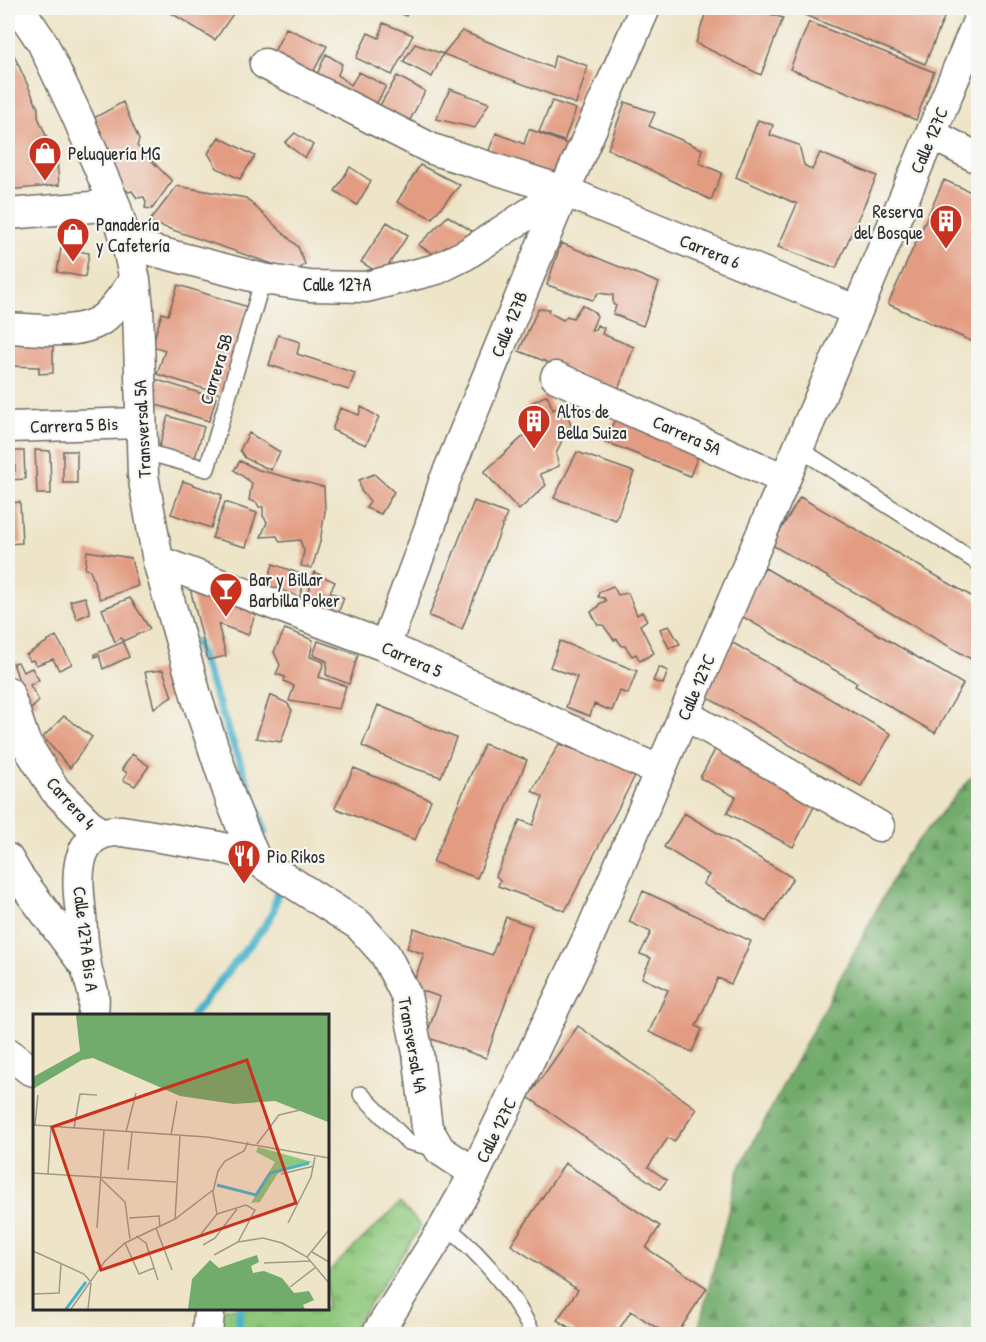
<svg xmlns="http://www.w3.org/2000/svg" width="986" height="1342" viewBox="0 0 986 1342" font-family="'Patrick Hand',sans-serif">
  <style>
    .grass { fill: url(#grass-tufts); stroke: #5c7a54; stroke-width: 1.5 }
    .forest { fill: url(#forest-firs); stroke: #4e6c4c; stroke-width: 1.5 }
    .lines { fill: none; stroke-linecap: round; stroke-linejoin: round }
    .stream { stroke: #4cb4ca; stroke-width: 8 }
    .building { fill: #e39c82 }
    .service-casing { stroke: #6f6c62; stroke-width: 18 }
    .minor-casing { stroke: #6f6c62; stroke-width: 33 }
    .service { stroke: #fff; stroke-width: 15 }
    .minor { stroke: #fff; stroke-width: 30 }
    .labels { text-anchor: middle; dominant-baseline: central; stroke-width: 4.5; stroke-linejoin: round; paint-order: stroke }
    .street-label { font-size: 18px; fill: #2b2b2b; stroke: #f6f6f2 }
    .poi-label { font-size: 18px; fill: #2b2b2b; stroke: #f6f6f2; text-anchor: start }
    .inset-river { fill: none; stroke: #4cb4ca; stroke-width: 3 }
    .inset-road { fill: none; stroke: #a09a89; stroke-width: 1.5 }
    .view { fill: #c8321e; fill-opacity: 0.15; stroke: #c8321e; stroke-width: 3 }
    .inset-edge { fill: none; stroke: #2b2b2b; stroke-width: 3 }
  </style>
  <defs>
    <pattern id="grass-tufts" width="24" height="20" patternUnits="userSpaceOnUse" patternTransform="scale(1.5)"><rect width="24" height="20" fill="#8ec87c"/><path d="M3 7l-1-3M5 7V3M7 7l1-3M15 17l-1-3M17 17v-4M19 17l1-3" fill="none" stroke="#74a366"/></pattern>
    <pattern id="forest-firs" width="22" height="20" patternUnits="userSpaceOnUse" patternTransform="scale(1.5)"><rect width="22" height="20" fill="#72ac6c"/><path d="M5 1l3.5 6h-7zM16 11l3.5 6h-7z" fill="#5e8c59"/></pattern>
  </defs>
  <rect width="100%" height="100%" fill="#f6f6f2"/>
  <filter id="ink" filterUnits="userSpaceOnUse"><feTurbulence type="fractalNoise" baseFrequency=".0167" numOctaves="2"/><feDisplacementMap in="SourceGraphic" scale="12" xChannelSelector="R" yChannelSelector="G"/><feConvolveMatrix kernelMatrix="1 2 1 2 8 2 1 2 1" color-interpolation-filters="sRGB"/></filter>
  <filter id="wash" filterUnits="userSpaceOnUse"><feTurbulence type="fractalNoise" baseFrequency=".008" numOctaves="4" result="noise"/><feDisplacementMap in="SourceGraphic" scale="24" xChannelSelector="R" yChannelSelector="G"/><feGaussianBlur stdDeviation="1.35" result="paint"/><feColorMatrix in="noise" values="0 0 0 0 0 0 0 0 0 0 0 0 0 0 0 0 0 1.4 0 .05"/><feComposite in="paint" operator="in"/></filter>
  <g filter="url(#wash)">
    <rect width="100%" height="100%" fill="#eee4c8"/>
    <path class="grass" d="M400 1203 421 1226 350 1334H216L219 1308H327V1273Z"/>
    <path class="forest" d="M978 769V1334H697L739 1169 905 856Z"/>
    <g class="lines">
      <path class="stream" d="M196 642 265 832
        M193 1015 264 927 273 912 277 893
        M238 1334 240 1308"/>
    </g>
    <g id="blocks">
      <path class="building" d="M163 8H237L215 40Z
        M388 8H410L406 16Z
        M707 8H767L764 12 783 18 761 75 696 43Z
        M808 8H948L925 64 805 15Z
        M809 22 934 72 916 120 790 69Z
        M383 23 413 35 392 75 356 58 368 33 379 38Z
        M286 28 327 46 310 78 270 60Z
        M462 31 552 68 555 55 588 66 576 104 443 54Z
        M8 42 38 108V117L57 161 59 185 8 190Z
        M415 44 443 54 432 77 403 62Z
        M326 54 342 64 338 75 351 85 359 72 386 86 372 112 314 81Z
        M397 76 425 91 408 124 379 107Z
        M450 89 489 103 475 128 436 119Z
        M552 101 576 109 564 141 539 132Z
        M123 102 139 140 137 146 172 181 152 209 145 208 146 202 144 197 137 198 132 191 129 192 116 182 118 178 109 149 94 118Z
        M625 102 655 113 649 126 702 149 699 163 722 173 711 200 608 149Z
        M758 120 773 125 770 135 799 145 804 165 812 170 820 153 877 176 836 268 778 247 797 204 736 177Z
        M529 129 572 146 558 183 487 155 496 133 524 144Z
        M295 133 313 145 305 158 285 143Z
        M219 137 255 156 240 179 217 168 208 153Z
        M420 165 460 185 432 218 397 202Z
        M350 167 371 181 357 205 335 191Z
        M944 180 978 195V344L888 304Z
        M177 186 246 198 298 247 305 264 296 272 149 222Z
        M448 216 472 231 453 249 446 246 437 256 418 245Z
        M387 222 408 235 382 275 361 262Z
        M561 243 659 283 643 326 613 314 616 306 613 304V295L598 293 593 300 547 285Z
        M61 248 89 253 85 277 57 272Z
        M178 285 248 307 221 394 157 374 165 350 152 346 162 313 168 315Z
        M582 305 593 311 597 316 591 331 595 330 597 325 604 328 602 334 634 347 618 390 519 351 538 309H549L548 312 563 320 567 316 573 318Z
        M278 335 300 342 297 354 355 373 349 390 269 365Z
        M8 336 53 338V373L39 374V367L8 366Z
        M154 379 216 398 209 421 147 402Z
        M547 395 553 410 563 404 573 430 563 438 556 454 559 466 540 474 546 485 519 510 484 472 527 433 531 416 527 405Z
        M361 407 379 417 366 445 332 430 340 408 359 415Z
        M619 412 701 449 690 476 604 441Z
        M168 416 204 427 195 458 159 448Z
        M249 433 280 452 271 470 245 458 240 450Z
        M35 450 50 451 51 494H37Z
        M15 451H24L25 479 8 480V472L15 471Z
        M63 451H77V483H63Z
        M577 452 634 472 616 520 554 498Z
        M240 461 259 470 324 487 325 511 320 542 312 568 301 566 304 551 300 540 280 542 277 536 261 537 267 522 263 516V507H259L257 503 249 500 252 483 234 470Z
        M374 474 394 492 381 514 366 508 370 501 361 491 359 480Z
        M183 481 222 495 211 528 171 514Z
        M800 497 978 600V663L772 545Z
        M474 501 507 514 462 629 429 616Z
        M20 502 22 543 8 544V503Z
        M225 502 257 513 246 547 212 538Z
        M87 551 131 558 138 586 100 599 90 570 85 569Z
        M273 564 306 576 296 608 263 597Z
        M765 568 963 684 935 733 855 686 857 683 738 614Z
        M314 572 335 582 330 592 344 598 334 623 306 603Z
        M613 586 618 595 628 593 637 615 642 612 647 620 640 625 654 653 640 661 636 654 632 656 625 646H622L617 639 614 640 603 625H598L591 612 598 607 599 604 606 601 604 598 598 597 599 592Z
        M190 588 256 612 248 635 218 624 226 656 208 660Z
        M85 597 90 613 77 619 70 601Z
        M130 598 150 629 123 641 121 638 115 642 102 609Z
        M669 626 680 644 669 648 660 629Z
        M285 629 313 640 310 657 324 662 319 677 346 686 339 709 289 701 294 686 284 681 285 677 276 674 280 665 274 652Z
        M56 636 72 664 59 670 53 659 36 665 33 660 30 661 26 655Z
        M318 641 358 655 349 684 326 675 327 661 313 655Z
        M560 641 637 671 628 694 620 691 612 711 594 704 590 716 566 707 577 677 550 667Z
        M123 642 129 657 103 669 99 655 95 657V654Z
        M733 643 891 734 861 786 703 695Z
        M18 662 23 672 32 668 39 680 30 685 39 701 29 711 13 663Z
        M659 667 668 671 663 684 653 681Z
        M163 670 172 697 154 708 145 672Z
        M270 695 287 703 292 710 281 742 256 738Z
        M378 705 456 738 441 777 404 765 362 746Z
        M64 716 92 737 70 768 43 737Z
        M484 744 527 760 477 878 433 862Z
        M559 744 637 772 565 911 498 886 500 880 496 876 520 820 533 825 543 797 532 791Z
        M717 746 818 799 793 847 727 813 736 797 700 778Z
        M132 754 149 766 135 786 123 780 127 773 122 769Z
        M354 768 431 800 415 840 335 808Z
        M684 813 793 878 766 922 703 884 709 875 664 847Z
        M643 891 751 941 731 984 718 978 696 1026 702 1029 692 1052 649 1032 668 990 642 978 651 958 640 954 651 932 629 922Z
        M506 917 532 926 486 1058 426 1037 440 997 412 987 424 954 407 948 414 928 492 955Z
        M578 1026 697 1109 674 1142 668 1138 648 1167 667 1180 660 1189 528 1097Z
        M565 1163 660 1226 646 1248 707 1288 677 1334H666L631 1311 616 1334H579L557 1320 578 1290 511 1245Z"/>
    </g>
  </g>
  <g filter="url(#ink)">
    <use href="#blocks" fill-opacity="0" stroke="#6f6c62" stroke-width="1.5"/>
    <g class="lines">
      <g class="service-casing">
        <path id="service" d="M798 448 978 563
          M142 451 207 469 263 279
          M361 1094 408 1142 437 1149
          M445 1226C482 1254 512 1292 533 1334"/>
      </g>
      <g class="minor-casing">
        <path id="minor" d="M19 8 42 42 77 116 115 205 127 244 135 280 138 308 143 475 158 561 198 702 231 800 255 859
          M265 64 432 149 564 191 857 311
          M931 134 978 158
          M8 214 115 205
          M127 244 263 279 310 286 366 287 437 269 465 255 564 191
          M8 328C36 329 82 337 105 317 116 307 125 292 135 280
          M556 377 784 479
          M8 427 140 423
          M158 561 385 646 660 771
          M385 646 430 527 444 482 564 191 645 8
          M8 692 25 742 55 790 99 834
          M684 714 879 826
          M8 859 18 876 86 967
          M93 1015C93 1008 95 999 93 992 91 983 87 974 86 965 83 949 82 931 81 915 77 880 71 829 122 831L215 846 239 852 255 859 359 925 385 954 406 995 418 1053 427 1128 440 1150 475 1173
          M8 1053 29 1069 34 1071
          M207 1334 209 1313
          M377 1334 445 1226 475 1173 590 934 857 311 978 21"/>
      </g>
      <use href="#service" class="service"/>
      <use href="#minor" class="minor"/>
    </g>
  </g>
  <defs>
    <g id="shop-pin" transform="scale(1.725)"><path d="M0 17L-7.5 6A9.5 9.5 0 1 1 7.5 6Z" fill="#c8321e" stroke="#f6f6f2"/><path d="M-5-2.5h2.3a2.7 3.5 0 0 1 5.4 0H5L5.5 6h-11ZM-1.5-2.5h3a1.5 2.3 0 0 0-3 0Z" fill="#fff"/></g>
    <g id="building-pin" transform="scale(1.725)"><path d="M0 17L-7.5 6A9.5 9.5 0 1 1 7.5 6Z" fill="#c8321e" stroke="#f6f6f2"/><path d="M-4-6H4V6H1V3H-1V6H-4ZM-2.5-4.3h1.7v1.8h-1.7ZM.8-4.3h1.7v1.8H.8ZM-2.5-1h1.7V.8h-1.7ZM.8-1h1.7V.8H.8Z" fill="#fff"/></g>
    <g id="bar-pin" transform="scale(1.725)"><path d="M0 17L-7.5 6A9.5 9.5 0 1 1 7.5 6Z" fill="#c8321e" stroke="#f6f6f2"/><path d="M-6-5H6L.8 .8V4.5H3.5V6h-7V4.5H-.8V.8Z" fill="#fff"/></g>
    <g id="restaurant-pin" transform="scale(1.725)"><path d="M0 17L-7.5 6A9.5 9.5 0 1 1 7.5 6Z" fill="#c8321e" stroke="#f6f6f2"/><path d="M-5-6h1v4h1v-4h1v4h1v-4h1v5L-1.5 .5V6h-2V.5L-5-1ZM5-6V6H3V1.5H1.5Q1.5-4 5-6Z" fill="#fff"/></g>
  </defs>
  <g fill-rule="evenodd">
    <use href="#shop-pin" x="45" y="153"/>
    <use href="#building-pin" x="946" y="221"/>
    <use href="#shop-pin" x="73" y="234"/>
    <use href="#building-pin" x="534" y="421"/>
    <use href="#bar-pin" x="226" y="589"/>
    <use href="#restaurant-pin" x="244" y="856"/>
  </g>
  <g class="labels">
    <g class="street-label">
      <text transform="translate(929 140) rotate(-67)">Calle 127C</text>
      <text transform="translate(710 251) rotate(22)">Carrera 6</text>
      <text x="337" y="284">Calle 127A</text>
      <text transform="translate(509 324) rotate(-68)">Calle 127B</text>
      <text transform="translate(216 369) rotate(-73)">Carrera 5B</text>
      <text transform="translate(74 425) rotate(-2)">Carrera 5 Bis</text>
      <text transform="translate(142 429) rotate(-93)">Transversal 5A</text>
      <text transform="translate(687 435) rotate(24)">Carrera 5A</text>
      <text transform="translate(412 659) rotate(24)">Carrera 5</text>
      <text transform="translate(696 687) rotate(-67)">Calle 127C</text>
      <text transform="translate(71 803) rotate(48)">Carrera 4</text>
      <text transform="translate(86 939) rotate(83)">Calle 127A Bis A</text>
      <text transform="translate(413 1045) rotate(80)">Transversal 4A</text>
      <text transform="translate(496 1130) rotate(-64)">Calle 127C</text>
    </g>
    <g class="poi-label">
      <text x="68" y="153">Peluquería MG</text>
      <text x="923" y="211" text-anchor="end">Reserva<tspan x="923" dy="21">del Bosque</tspan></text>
      <text x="96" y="224">Panadería<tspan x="96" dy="21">y Cafetería</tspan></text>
      <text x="557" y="411">Altos de<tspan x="557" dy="21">Bella Suiza</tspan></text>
      <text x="249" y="579">Bar y Billar<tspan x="249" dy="21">Barbilla Poker</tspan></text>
      <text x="267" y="856">Pio Rikos</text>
    </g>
  </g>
  <g transform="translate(33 1014)">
    <rect width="296" height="296" fill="#eee4c8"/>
    <path d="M225 133 279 148 245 159 227 188 218 189 242 148 223 138Z" fill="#8ec87c"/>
    <path d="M43 1H295V108L242 87 201 90 147 82 60 44 49 46 0 75V63L47 37ZM224 241 226 248 218 252 220 259 231 257 249 264 261 279 276 277 281 286 270 291 272 295H155L159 265 177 246 186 254Z" fill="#72ac6c"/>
    <path class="inset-river" d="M184 171 223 181 237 159 276 149M33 295 53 268"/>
    <path class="inset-road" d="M0 111 174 123 296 144M2 111 5 81M41 114 47 80 64 81M93 118 103 79M138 121 144 87M224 130 246 101 267 96M95 156 99 118M0 159 143 168M15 160 18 112M248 160 281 152M68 165 92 188 97 225M96 204 126 202 127 213M142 205 147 121M255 209 278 163 282 143M64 214 71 116M123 214 139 256M168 220 184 200 180 178 185 157 192 147 211 137 215 128M103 222 113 229 125 266M205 228 230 224 249 229 274 243 296 269M92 229 106 260 121 254M170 231 182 224 204 195M0 237 51 260 58 268M279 238 296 248M181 241 205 228 222 196 213 191 184 200M274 243 296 216M231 249 277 247M257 273 283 253M0 280 26 279 28 250M38 295 72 247 92 229 142 205 180 176M55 295 58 269"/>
    <path class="view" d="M214 46 263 189 68 256 19 113Z"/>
    <rect width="296" height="296" class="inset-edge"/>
  </g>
  <rect width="986" height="1342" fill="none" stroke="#f6f6f2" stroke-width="30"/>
</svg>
